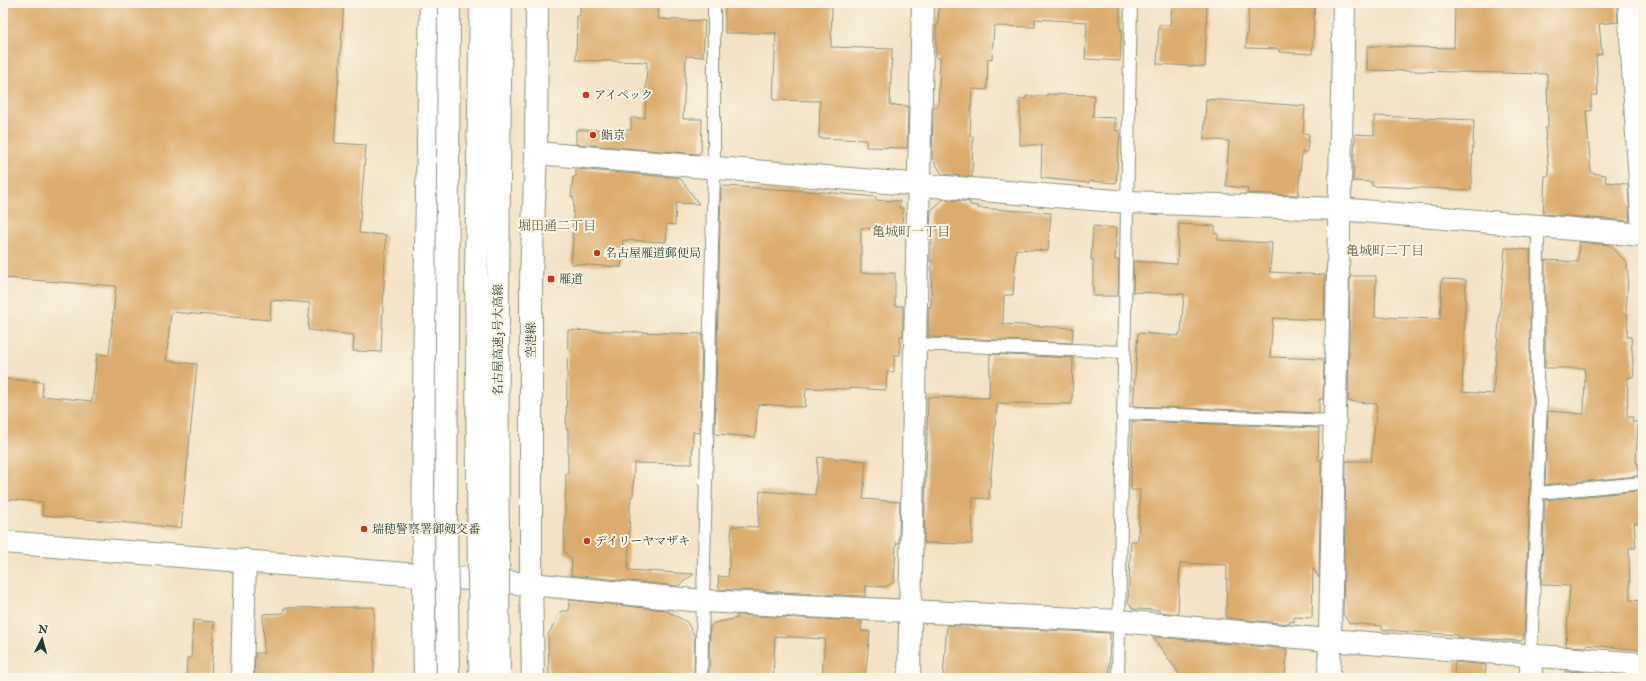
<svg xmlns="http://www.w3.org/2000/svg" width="1646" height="681" viewBox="0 0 1646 681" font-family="'IM FELL English','Noto Serif JP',serif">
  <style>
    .building { fill: #dbac6d }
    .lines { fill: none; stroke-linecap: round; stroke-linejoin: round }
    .lane-casing { stroke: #89907c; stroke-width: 14 }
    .street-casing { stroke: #89907c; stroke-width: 24 }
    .secondary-casing { stroke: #89907c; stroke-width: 24 }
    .primary-casing { stroke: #89907c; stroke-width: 24 }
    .lane { stroke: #fff; stroke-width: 12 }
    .street { stroke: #fff; stroke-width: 22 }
    .secondary { stroke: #fff; stroke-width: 22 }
    .primary { stroke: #fff; stroke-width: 22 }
    .highway-bridge-casing { stroke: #89907c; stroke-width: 24; stroke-linecap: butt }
    .highway-bridge { stroke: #fff; stroke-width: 22 }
    .poi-dot { fill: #c8321e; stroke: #fcf5e5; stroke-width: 1.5 }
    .labels { text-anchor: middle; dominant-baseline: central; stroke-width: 4; stroke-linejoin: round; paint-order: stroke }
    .poi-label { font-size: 12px; fill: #1f3d34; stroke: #fcf5e5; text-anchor: start }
    .street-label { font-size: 12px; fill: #1f3d34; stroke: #fcf5e5 }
    .neighbourhood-label { font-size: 13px; fill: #616448; stroke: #fcf5e5 }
  </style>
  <rect width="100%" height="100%" fill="#fcf5e5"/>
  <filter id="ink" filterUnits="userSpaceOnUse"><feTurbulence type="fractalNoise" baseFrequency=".025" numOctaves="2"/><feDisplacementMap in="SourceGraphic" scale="8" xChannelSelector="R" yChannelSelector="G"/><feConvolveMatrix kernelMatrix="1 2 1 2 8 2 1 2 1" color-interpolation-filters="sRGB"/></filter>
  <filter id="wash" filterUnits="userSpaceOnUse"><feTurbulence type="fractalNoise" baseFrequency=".012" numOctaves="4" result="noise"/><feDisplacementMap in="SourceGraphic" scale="16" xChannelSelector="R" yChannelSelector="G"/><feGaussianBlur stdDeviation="0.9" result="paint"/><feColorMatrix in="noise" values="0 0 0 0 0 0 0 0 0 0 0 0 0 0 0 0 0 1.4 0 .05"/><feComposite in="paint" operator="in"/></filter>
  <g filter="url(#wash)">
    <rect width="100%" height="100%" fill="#f3e2c5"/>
    <g id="blocks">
      <path class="building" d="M3 3H344L334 143 366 145 359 233 386 235 381 352 353 351 354 335 308 330 310 303 271 300 270 320 171 312 166 361 197 364 181 528 42 515 43 502 3 499V379L43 382 42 396 92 401 97 354 109 355 116 286 3 278Z
        M580 3H659L658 19 705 21 703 57 686 56 683 119H702L701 152 697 154 576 144V130H631V118H645L647 62 576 60 577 16H580Z
        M725 3H832L831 47 892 49 890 105 908 106 907 148 866 147V140L819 138 820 101 773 100 776 33H725Z
        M939 3H1120V30H1122L1120 61 1085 59 1087 22 1035 19V27L994 26 992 59 988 58 987 90 972 89 970 135 973 136 972 177 942 174 932 158 933 107H938L940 58H936V25H938Z
        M1172 3H1207L1205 67 1157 64 1159 25H1170Z
        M1249 3H1315L1312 54 1279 52V49L1246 48Z
        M1455 3H1617L1618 22 1599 24 1602 54 1596 55 1598 95H1591V111H1586L1591 173 1606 175 1605 182 1628 184 1630 221 1543 214 1545 176H1549L1545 128 1548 127 1547 74 1367 70V46L1454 48Z
        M1047 94 1094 95 1093 117 1115 118V130L1120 131 1116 183 1090 181 1089 183 1041 178 1042 145H1020V99H1026V96H1047Z
        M1206 99 1305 106 1303 133 1309 134 1307 152H1302L1298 195 1247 193 1248 188 1226 186 1229 141 1204 139Z
        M1374 116 1474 120 1471 190 1372 186V182L1353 181 1355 134 1374 135Z
        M576 169 680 178 699 204 676 203 675 225 667 224 666 242 623 240 621 267 571 264 573 238H572L574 197H571L573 177H576Z
        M724 186 823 192 876 197V200L900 201 899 208H903L902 230 861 228V273H895V306H903V336H900V355H894V372L887 371 886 390 849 388V389L806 388 805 407 758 404 755 437 715 434 721 188Z
        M944 199 970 202V205L978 206V208L1051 213 1048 251 1016 249 1013 295H1004L1003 324 1073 328 1072 343 928 337V307H931L932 261H930L932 237V231H930L931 210Z
        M1179 224 1215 226V234H1218V240L1272 243 1270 272 1325 275 1324 320 1273 318 1270 357 1324 359 1323 399H1319V413L1133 406 1138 333 1179 336V333H1181L1184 294 1133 292 1134 261 1177 264Z
        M1093 226 1117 228 1115 260H1119L1118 296H1093V260H1091Z
        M1579 242 1609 245 1627 263 1628 276 1626 314H1628L1627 337H1631L1634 376 1628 378 1627 417H1633L1632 422H1638L1636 463H1638V476L1545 485 1548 411 1584 414 1585 374 1584 368H1545V260L1578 262Z
        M1505 248 1530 250V378L1533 399V410L1524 638 1521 641 1457 637 1458 635 1382 630V626L1349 623 1343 614 1346 461H1371L1377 404 1348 401 1350 277 1351 276H1376L1375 317 1440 319 1442 279 1466 280 1462 392 1493 394Z
        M568 330 702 334 700 433 693 432 692 464 634 463 633 496H631L630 508 628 570 694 574 678 586 571 575 572 560 564 551 566 473H568V429H566Z
        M990 354 1073 358 1072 404 997 403 989 499 973 498 972 544 924 543 928 397 989 398Z
        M1132 421 1319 428 1318 460H1321L1319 578 1313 568 1312 618 1294 617V622L1290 621 1289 624 1226 618 1227 565 1180 563 1178 614 1159 612V610L1133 609 1128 602 1131 541H1138L1140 490H1131Z
        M818 457 866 461 863 499 900 502 899 543H896L894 582 885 587 866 586 865 596 719 589 718 576 728 577 732 526 758 527 760 491 815 495Z
        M1637 491 1643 495V523H1634L1636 548H1629L1630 600 1643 601V650L1587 645V647L1566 646 1570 586 1541 585 1545 500Z
        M569 600 665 610 687 622 695 637 694 675H688V678H568V675H549L548 635 561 611H569Z
        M374 607V678H254L255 653H264L263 614 284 613V608Z
        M736 615 862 621 861 631 870 632 865 678H822L825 639 775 636 773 678H735V676L709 675 710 627 715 623 738 618Z
        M193 620 214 622 211 678H186L187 658H191Z
        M947 625 1110 633 1109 678H943Z
        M1153 637 1287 649 1285 678H1182Z
        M1455 662 1486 665 1485 678H1454Z
        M1565 671 1584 672V678H1565Z"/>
    </g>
  </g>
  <g filter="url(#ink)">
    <use href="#blocks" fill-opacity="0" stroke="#89907c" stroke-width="1"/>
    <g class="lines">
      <g class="lane-casing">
        <path id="lane" d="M915 344 1124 352
          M1123 413 1334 421
          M1537 493 1643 483
          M1531 655 1541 400 1537 378 1538 226
          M701 678 714 169V3
          M1118 678 1131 3"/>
      </g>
      <g class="street-casing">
        <path id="street" d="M1629 3 1643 233
          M531 584 702 601 1119 621 1329 640 1643 664
          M242 678 245 560
          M909 678 915 344 923 3
          M1329 678 1344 3
          M1531 678V655"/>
      </g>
      <g class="secondary-casing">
        <path id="secondary" d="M536 153 1127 202 1339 209 1643 235
          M3 542 531 584"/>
      </g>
      <g class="primary-casing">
        <path id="primary" d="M425 678C421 453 426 228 431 3
          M533 678 531 584V278L536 153 537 3"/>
      </g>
      <use href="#lane" class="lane"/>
      <use href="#street" class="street"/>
      <use href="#secondary" class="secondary"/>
      <use href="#primary" class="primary"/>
      <g class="highway-bridge-casing">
        <path id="highway-bridge" d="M448 678 446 517 449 3
          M480 678 476 267 481 3
          M499 678C496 453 498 228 501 3"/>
      </g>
      <use href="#highway-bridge" class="highway-bridge"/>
    </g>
  </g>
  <g class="poi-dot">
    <circle cx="586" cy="95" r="4"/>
    <circle cx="593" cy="135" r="4"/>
    <circle cx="597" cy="253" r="4"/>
    <rect x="547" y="275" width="8" height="8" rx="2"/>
    <circle cx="364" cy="529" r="4"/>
    <circle cx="587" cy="541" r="4"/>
  </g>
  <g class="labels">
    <g class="poi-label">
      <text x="594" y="95">アイペック</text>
      <text x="601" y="135">鮨京</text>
      <text x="605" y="253">名古屋雁道郵便局</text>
      <text x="559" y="279">雁道</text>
      <text x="372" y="529">瑞穂警察署御剱交番</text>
      <text x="595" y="541">デイリーヤマザキ</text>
    </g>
    <g class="street-label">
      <text transform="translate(498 340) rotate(-90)">名古屋高速3号大高線</text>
      <text transform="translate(531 340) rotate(-90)">空港線</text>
    </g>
    <g class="neighbourhood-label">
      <text x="557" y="226">堀田通二丁目</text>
      <text x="911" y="232">亀城町一丁目</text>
      <text x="1385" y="251">亀城町二丁目</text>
    </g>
  </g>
  <rect width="1646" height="681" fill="none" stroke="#fcf5e5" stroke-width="16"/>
  <g transform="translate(42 639) rotate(6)" stroke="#fcf5e5" stroke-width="3" paint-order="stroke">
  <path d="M0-3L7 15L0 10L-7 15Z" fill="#1f3d34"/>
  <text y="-6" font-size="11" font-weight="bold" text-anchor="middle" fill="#1f3d34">N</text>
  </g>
</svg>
